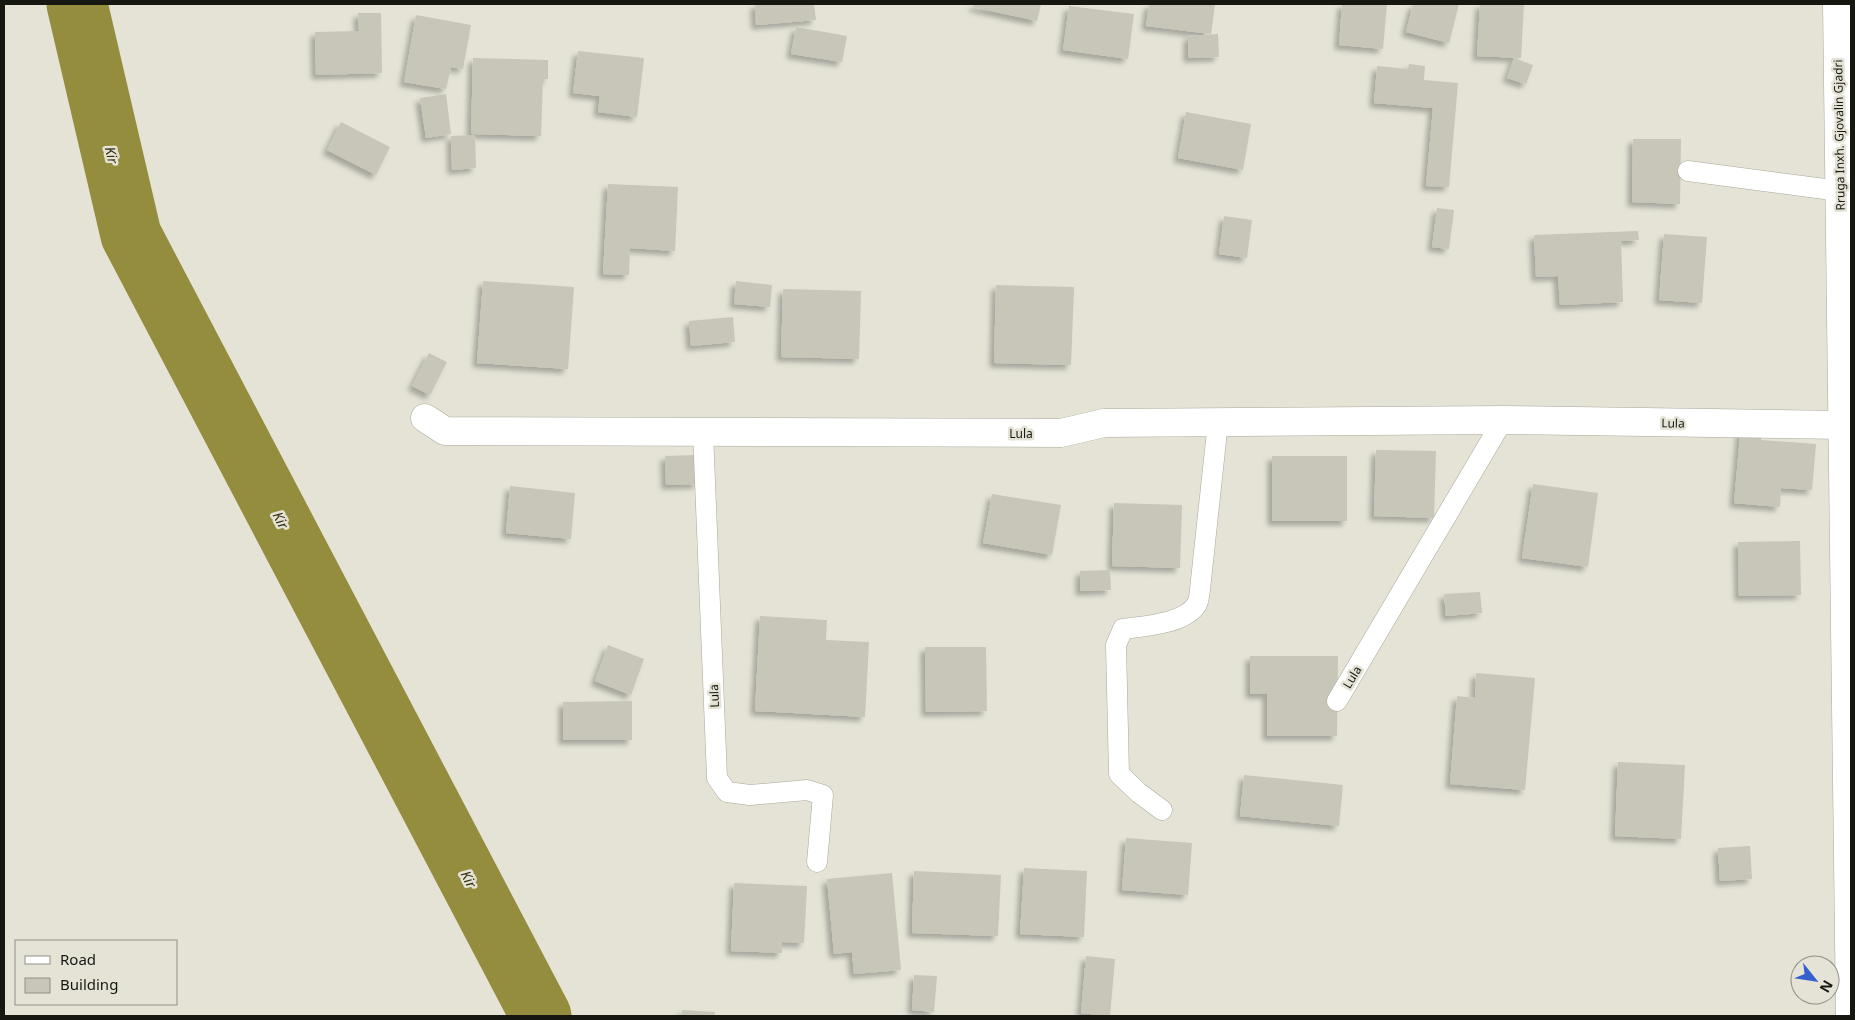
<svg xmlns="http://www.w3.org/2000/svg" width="1855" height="1020" viewBox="0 0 1855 1020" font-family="'Noto Sans',sans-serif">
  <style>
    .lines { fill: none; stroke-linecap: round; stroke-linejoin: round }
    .river { stroke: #948d3e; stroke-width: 61 }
    .building { fill: #c7c6b9; filter: url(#shadow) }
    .service-casing { stroke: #a9a89b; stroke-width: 21 }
    .minor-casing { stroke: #a9a89b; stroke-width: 29 }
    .secondary-casing { stroke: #a9a89b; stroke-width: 29 }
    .service { stroke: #fff; stroke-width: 20 }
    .minor { stroke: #fff; stroke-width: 28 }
    .secondary { stroke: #fff; stroke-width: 28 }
    .labels { text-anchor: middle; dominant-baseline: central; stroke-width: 5; stroke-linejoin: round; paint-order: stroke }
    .street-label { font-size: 12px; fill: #171712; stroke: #e4e3d6 }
    .water-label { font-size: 14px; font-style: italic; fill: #33300d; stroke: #e4e3d6 }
  </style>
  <defs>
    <filter id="shadow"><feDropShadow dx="-4.5" dy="4.5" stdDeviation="2.5" flood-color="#0004"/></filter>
  </defs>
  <rect width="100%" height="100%" fill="#e4e3d6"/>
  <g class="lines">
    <path class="river" d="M77 4 131 235 541 1016"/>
  </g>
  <path class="building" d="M755 4H814L816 20 756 25Z
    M974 4H1041L1037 21 973 7Z
    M1149 4H1215L1211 34 1146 26Z
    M1342 4H1387L1383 49 1339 45Z
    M1413 4H1459L1449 43 1406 32Z
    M1480 4H1524L1521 58 1477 56Z
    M1069 6 1134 14 1128 59 1063 50Z
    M358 13H381L382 73 316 75 315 32 359 31Z
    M416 15 471 25 463 69 451 67 446 89 404 82Z
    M796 27 847 36 842 62 791 54Z
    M1218 34 1219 57 1188 58V36Z
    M578 51 644 58 637 117 598 112 600 96 573 93Z
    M473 58 548 60V79H543L541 136 471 134Z
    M1514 58 1533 65 1526 84 1507 78Z
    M1409 64 1425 66 1424 80 1458 83 1449 187 1426 186 1433 108 1374 103 1377 66 1408 69Z
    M446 94 451 134 426 138 420 98Z
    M1186 112 1251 124 1243 170 1178 158Z
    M341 122 390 147 376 175 327 150Z
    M475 135 476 168 452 170 451 136Z
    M1633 139H1681L1680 204 1632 202Z
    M608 184 678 187 675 251 630 248 629 275 603 274Z
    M1437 208 1454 210 1449 249 1432 247Z
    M1224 216 1252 220 1247 258 1219 254Z
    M1638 231 1639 240 1621 241 1623 302 1560 305 1558 276 1536 277 1534 235Z
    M1664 234 1707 237 1702 303 1659 300Z
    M483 281 574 287 568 369 477 363Z
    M736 281 772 285 770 307 734 304Z
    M996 285 1074 287 1071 365 994 363Z
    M783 289 861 291 859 359 781 357Z
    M733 317 735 342 691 346 689 321Z
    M429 353 447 362 430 395 412 386Z
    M1741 425 1762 426 1761 440 1816 444 1812 490 1781 488 1780 507 1734 503Z
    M1376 450 1436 451 1434 518 1374 516Z
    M697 455 698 484 666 485 665 456Z
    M1272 456H1347V521H1272Z
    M1533 484 1598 493 1588 567 1522 558Z
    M510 486 575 493 571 539 506 533Z
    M992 494 1061 505 1052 555 983 543Z
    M1114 503 1182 505 1180 568 1112 566Z
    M1800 541 1801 595 1739 596 1738 542Z
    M1110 570 1111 590 1080 591V571Z
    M1480 592 1482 613 1446 616 1444 594Z
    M760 616 827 620 826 640 869 642 865 717 755 711Z
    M608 645 644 659 631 695 595 681Z
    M925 647H986L987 711 926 712Z
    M1250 656H1338L1337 736H1267V694H1250Z
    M1476 673 1535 678 1525 790 1450 784 1457 696 1475 698Z
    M632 701V740H563V702Z
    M1618 762 1685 765 1681 839 1615 836Z
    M1244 775 1343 785 1339 826 1240 816Z
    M1126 838 1192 843 1188 895 1122 890Z
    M1750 846 1752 879 1720 881 1718 848Z
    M1024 868 1087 871 1084 937 1020 934Z
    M914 871 1001 875 998 936 912 933Z
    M892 873 901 970 854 974 852 952 834 954 827 879Z
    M734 883 807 886 804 943 782 942V953L731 951Z
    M1086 956 1115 959 1110 1016 1081 1013Z
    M914 975 937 976 934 1012 912 1010Z
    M682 1010 715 1012 714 1016H682Z"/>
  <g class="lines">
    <g class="service-casing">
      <path id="service" d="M1688 171 1840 191
        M703 432 717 778 727 792 750 795 807 790 823 795 817 862
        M1337 701 1503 420
        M1162 810 1139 793 1119 774 1116 645 1123 629C1144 626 1185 624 1197 604 1200 598 1200 587 1201 580L1218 422"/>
    </g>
    <g class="minor-casing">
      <path id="minor" d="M425 418 445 431 1061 433 1104 423 1503 420 1843 425"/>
    </g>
    <g class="secondary-casing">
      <path id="secondary" d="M1837 4 1850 1016"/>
    </g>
    <use href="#service" class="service"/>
    <use href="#minor" class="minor"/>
    <use href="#secondary" class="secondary"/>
  </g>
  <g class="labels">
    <g class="street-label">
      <text transform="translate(1839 135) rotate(-91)">Rruga Inxh. Gjovalin Gjadri</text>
      <text transform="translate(1673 423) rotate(1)">Lula</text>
      <text x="1021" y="433">Lula</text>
      <text transform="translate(1352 677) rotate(-59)">Lula</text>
      <text transform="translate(714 696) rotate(-92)">Lula</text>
    </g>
    <g class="water-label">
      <text transform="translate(112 155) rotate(77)">Kir</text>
      <text transform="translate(281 520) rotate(62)">Kir</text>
      <text transform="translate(469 879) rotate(62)">Kir</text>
    </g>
  </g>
  <rect width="1855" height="1020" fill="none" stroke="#171712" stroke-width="10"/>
  <rect x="15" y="940" width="162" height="65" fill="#e4e3d6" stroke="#929188"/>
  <rect x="25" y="956" width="25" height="8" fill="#ffffff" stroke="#929188"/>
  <text x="60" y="965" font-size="15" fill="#171712">Road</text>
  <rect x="25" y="978" width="25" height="15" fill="#c7c6b9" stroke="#929188"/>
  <text x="60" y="990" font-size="15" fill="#171712">Building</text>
  <g transform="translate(1815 980) rotate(120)"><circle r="24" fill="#e4e3d6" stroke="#929188"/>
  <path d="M0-4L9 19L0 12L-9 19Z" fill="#3660d0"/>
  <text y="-8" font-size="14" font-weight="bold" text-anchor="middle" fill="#171712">N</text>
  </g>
</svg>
